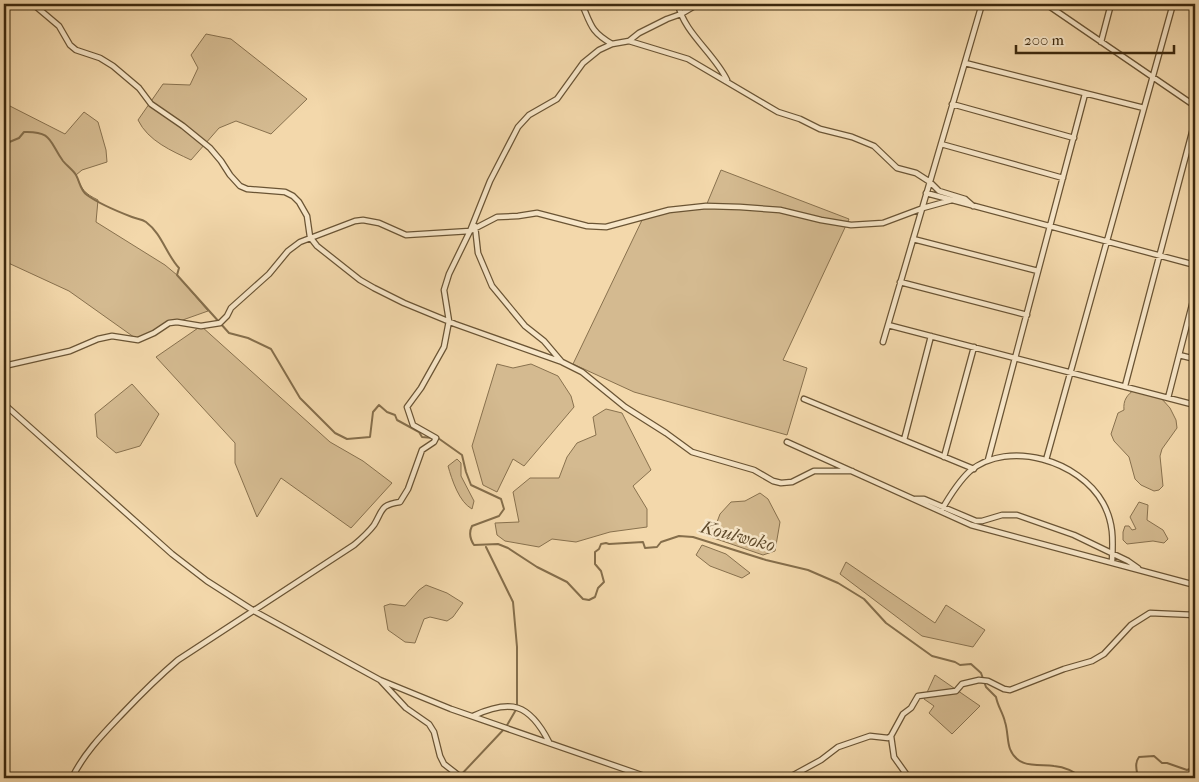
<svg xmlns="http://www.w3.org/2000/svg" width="1199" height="782" viewBox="0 0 1199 782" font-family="'IM FELL French Canon',serif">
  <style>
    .green { fill: #d4ba90; stroke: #88714e }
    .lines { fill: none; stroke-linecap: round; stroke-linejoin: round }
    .stream { stroke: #856e4b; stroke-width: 2 }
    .street-casing { stroke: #6a5434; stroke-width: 7 }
    .street { stroke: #f7e6c8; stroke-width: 4.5 }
    .labels { text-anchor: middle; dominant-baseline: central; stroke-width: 5; stroke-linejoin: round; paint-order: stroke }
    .water-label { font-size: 19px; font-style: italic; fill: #604b2c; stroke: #f7e6c8 }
  </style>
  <rect width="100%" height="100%" fill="#f3d8ab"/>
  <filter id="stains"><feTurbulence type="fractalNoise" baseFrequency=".004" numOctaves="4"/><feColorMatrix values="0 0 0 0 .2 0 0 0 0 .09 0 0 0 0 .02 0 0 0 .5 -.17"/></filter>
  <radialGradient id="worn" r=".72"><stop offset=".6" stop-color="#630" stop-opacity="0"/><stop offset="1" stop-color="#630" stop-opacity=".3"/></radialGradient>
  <path class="green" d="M206 34 231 39 307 99 271 134 236 121 219 128 191 160C172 151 148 141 138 120L163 84 190 85 198 68 191 55Z
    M4 103 65 134 84 112 98 122 106 150 107 162 82 170 76 175C82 190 84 193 98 200L96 222 165 265 177 275 208 311 177 322 138 340 69 291 4 261Z
    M721 170 849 219 783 360 807 368 787 435 634 392 573 364 644 216 706 206Z
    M201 326 330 442 363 461 392 483 351 528 281 478 257 517 235 463V443L156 357Z
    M497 364 513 368 531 364 558 376 571 396 574 407 524 466 513 459 497 492 483 485 472 446Z
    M132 384 159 414 140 446 116 453 97 437 95 414Z
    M1135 389 1161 398 1170 408 1176 420 1177 428 1162 449 1160 456 1163 486 1159 490 1154 491 1141 485 1135 479 1129 457 1114 441 1111 434 1118 413 1124 410C1123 400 1127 395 1135 389Z
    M606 409 622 413 651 470 633 486 647 509V527L610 532 576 542 552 539 539 547 505 541 497 535 495 523 519 522 513 492 530 478H559L567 457 577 443 596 435 593 417Z
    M457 459 461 463V476L474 501 472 509C459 502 452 480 448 466Z
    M760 493 768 499 780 522 775 551 763 555 705 535 706 523 717 522 720 514 731 502 745 501Z
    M1139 502 1148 505 1147 520 1163 530 1168 539 1164 543 1153 541 1127 544 1123 540V532L1125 526H1129L1132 530 1136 529 1130 517Z
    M702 545 726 554 750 573 742 578 710 566 696 555Z
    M846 562 935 623 946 605 985 630 973 647 922 636 840 574Z
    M426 585 447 593 463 603 453 617 447 621 430 617 424 619 415 643 405 642 388 630 384 606 390 604 405 606 419 590Z
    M935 675 980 706 952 734 929 713 934 706 924 699Z"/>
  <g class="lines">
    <path class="stream" d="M4 159 8 155 7 143 19 138 24 132C53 131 49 142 63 161 67 166 73 170 76 175 80 182 80 190 87 195 98 203 119 212 132 217 137 219 142 219 146 222 162 234 166 254 179 268L177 275 229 333 248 338 271 349 300 398 335 433 347 439 370 437 373 412 379 405 387 412 395 415 397 420 419 432 422 437 433 438
      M438 438 462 455 466 472 471 485 501 499 504 509 499 516 472 526C469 532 470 539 474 545L498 544 508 548 537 567 567 582 583 599 589 600 595 597 598 588 604 582 601 571 595 564V552L599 549 601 544 606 543 609 544 643 542 645 548 657 547 661 542 679 536 693 537 766 560 808 570 838 583 864 599 886 623 932 656 955 662 960 665 971 664 981 673 986 687 996 697C998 707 1003 713 1005 722 1008 731 1007 741 1010 749 1018 769 1038 764 1054 766 1064 767 1075 772 1082 778
      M458 778 506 727 517 708V647L513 602 486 547
      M1138 778C1137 771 1134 764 1139 757L1154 756 1162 763H1167L1187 770 1195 767"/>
    <g class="street-casing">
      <path id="street" d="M33 4 59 26 70 45 76 50 100 58 113 66 139 88 151 104 183 126 210 148 221 161 230 175 240 186 247 189 285 192 293 196 299 202 307 216 310 237 317 246 360 280 374 288 404 303 455 324 562 362 582 372 625 407 666 433 692 452 754 470 773 481 781 483 792 482 814 471H852
        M582 4C591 25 591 32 612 44
        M678 4C684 33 714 53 727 80
        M1046 4 1195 106
        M629 41 688 59 778 112 800 119 820 129 852 137 874 146 897 168 916 173 930 182 939 191 965 199 973 206
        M1101 42 1111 4
        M965 63 1144 108
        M952 104 1074 138
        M941 144 1063 178
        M926 193 1195 265
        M475 226 478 253 492 286 525 326 544 341 561 361
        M913 239 1038 271
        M900 282 1027 315
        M888 325 1195 405
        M883 342 982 4
        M1179 355 1195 359
        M4 366 70 351 98 339 112 336 138 340 154 333 169 323 177 322 201 326 220 323 227 316 231 308 269 274 288 251 300 242 355 221 363 220 379 223 406 235 470 231 497 217 518 216 537 213 587 226 606 227 669 210 706 206 740 207 780 210 821 220 851 225 883 223 923 208 952 200 965 199
        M1125 386 1195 121
        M1168 398 1195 293
        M804 399 974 469
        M4 404 172 554 207 581 254 611 380 680 451 709 650 778
        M904 440 931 336
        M787 442 971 525 1195 585
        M944 457 974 347
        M988 460 1085 94
        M1046 460 1173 4
        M915 499H924L976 521H982L1002 515H1017L1074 535 1128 561 1138 568
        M941 511C949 497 958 482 970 471 1009 439 1080 461 1103 503 1114 523 1113 540 1112 562
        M381 681 406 708 429 724 434 732 440 756 444 764 462 778
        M473 716C511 699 529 703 549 742
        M891 736 894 757 909 778
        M72 778C84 753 103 734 122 714 140 695 158 677 178 660L354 545C361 539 368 533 374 525 383 510 380 505 400 502L408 489 422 450 434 442 436 438 413 425 407 407 421 388 444 347 449 321 444 290 449 274 470 231 490 181 518 127 529 115 557 99 583 63 599 50 612 44 629 41 639 33 667 19 681 14 698 4
        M788 778 821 760 838 747 870 736 888 738 891 736 903 714 911 708 918 696 956 691 962 684 979 680 988 681 1004 689 1010 690 1064 669 1092 661 1104 654 1131 625 1150 613 1195 615"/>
    </g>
    <use href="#street" class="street"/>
  </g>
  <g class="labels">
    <g class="water-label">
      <text transform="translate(738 536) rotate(15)">Koulwoko</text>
    </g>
  </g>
  <rect width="1199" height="782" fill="none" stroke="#f3d8ab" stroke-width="20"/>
  <rect x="5" y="5" width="1189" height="772" fill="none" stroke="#3c280d" stroke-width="2.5"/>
  <rect x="10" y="10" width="1179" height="762" fill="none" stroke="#3c280d"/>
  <path d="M1016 45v8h158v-8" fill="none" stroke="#3c280d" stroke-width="2.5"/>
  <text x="1024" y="45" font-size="15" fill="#3c280d" stroke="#f7e6c8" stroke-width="4" paint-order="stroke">200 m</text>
  <rect width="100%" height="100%" filter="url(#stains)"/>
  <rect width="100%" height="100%" fill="url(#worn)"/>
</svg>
